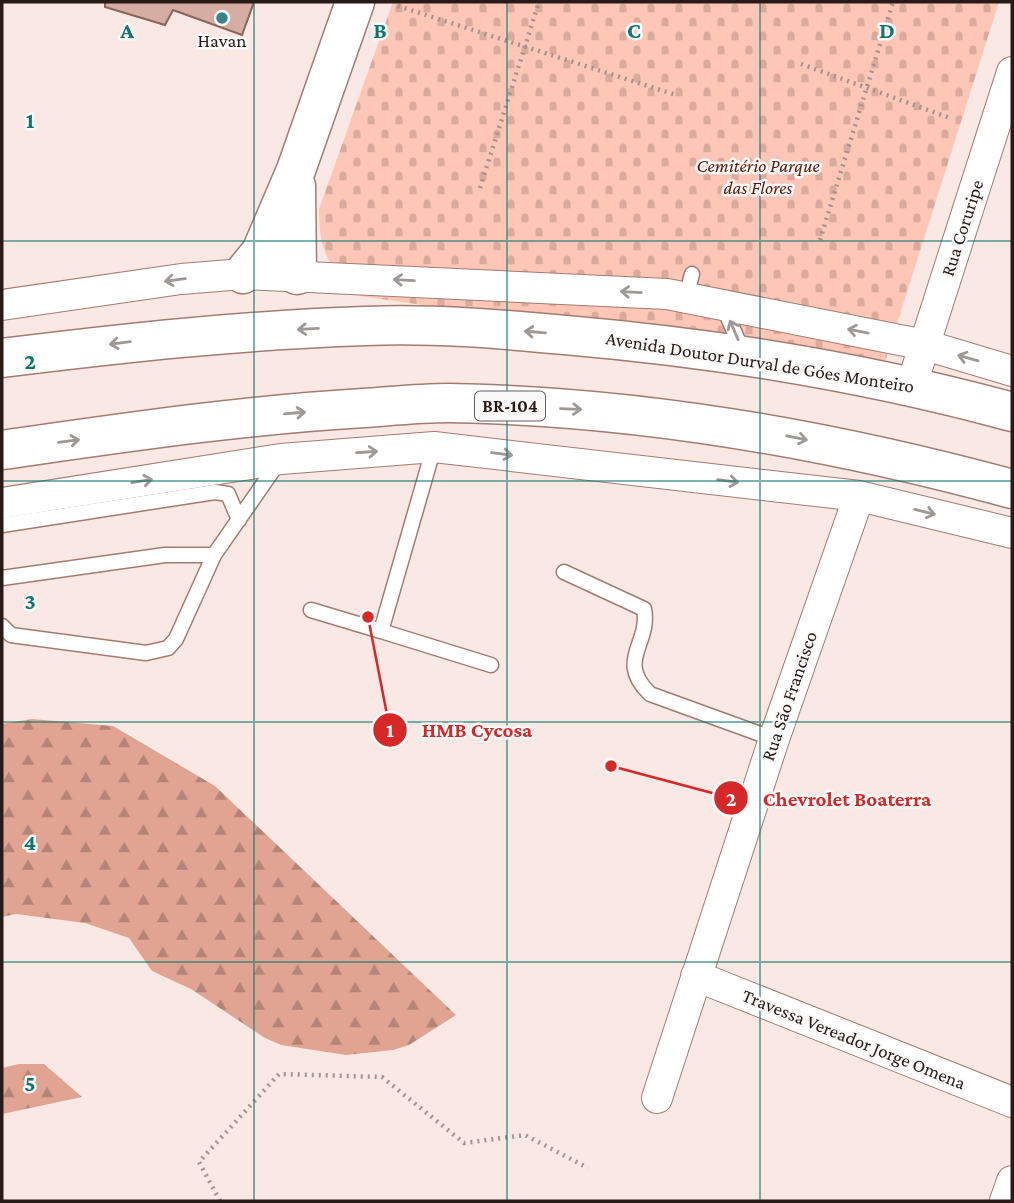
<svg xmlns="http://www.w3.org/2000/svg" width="1014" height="1203" viewBox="0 0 1014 1203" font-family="'Crimson Pro',serif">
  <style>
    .forest { fill: url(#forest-firs) }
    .cemetery { fill: url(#cemetery-stones) }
    .building { fill: #d5ada3; stroke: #89655c; stroke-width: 2 }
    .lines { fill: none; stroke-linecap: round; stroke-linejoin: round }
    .lane-casing { stroke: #a27c73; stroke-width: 17 }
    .street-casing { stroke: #a27c73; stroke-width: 32 }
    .secondary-casing { stroke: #a27c73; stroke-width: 41 }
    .highway-casing { stroke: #a27c73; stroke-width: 41 }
    .path { stroke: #a49490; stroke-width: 4.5; stroke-dasharray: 2 5; stroke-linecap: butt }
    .lane { stroke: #fff; stroke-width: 14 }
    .street { stroke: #fff; stroke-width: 30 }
    .secondary { stroke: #fff; stroke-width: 38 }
    .highway { stroke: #fff; stroke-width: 38 }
    .oneway { stroke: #9e9896 }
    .grid { fill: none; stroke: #0f766e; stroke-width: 2; stroke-opacity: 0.55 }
    .poi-dot { fill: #3b838a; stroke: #f9f9f9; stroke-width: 2.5 }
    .labels { text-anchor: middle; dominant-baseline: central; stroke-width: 5; stroke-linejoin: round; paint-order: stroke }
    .shield { fill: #f9f9f9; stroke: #675d5a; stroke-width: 2 }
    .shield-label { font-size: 18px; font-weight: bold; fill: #281a16 }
    .poi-label { font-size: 19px; fill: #281a16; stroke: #f9f9f9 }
    .park-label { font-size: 19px; font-style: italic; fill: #601704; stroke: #f9f9f9 }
    .street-label { font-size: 19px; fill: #281a16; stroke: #f9f9f9 }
    .grid-label { font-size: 23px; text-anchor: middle; font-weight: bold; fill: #0f766e; stroke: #f9f9f9; stroke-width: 5; stroke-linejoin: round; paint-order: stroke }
    .leader { fill: none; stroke: #d62828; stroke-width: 2.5 }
    .callout-dot { fill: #d62828; stroke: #f9f9f9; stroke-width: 2.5 }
    .mark-label { font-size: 21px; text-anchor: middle; font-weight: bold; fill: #fff }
    .callout-label { font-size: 21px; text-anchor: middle; font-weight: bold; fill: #d62828; stroke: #f9f9f9; stroke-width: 5; stroke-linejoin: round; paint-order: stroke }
  </style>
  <defs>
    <pattern id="forest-firs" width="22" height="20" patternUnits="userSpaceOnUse" patternTransform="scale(1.75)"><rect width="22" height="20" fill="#e1a392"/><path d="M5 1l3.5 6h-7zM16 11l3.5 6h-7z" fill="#b68476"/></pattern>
    <pattern id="cemetery-stones" width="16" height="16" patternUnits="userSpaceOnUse" patternTransform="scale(1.75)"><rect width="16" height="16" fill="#fec6b7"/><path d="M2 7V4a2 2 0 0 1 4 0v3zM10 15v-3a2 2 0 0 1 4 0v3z" fill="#daaa9d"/></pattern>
  </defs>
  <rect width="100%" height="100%" fill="#f9e8e3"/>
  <path class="forest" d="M32 719 113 726 215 786 456 1015 409 1045 393 1050 346 1055 281 1045 265 1038 191 989 152 971 129 938 85 923 16 914 2 917V724Z
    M19 1064H44L82 1097 2 1114V1068Z"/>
  <path class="cemetery" d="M393 2H999L882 371 360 296C329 266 319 254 319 209Z"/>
  <path class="building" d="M105 2H254L242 35 173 10 165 25 105 7Z"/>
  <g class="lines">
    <g class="lane-casing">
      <path id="lane" d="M686 297 692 274
        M723 306 743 352
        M434 447 381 631 491 665
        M2 525 215 492 228 494 239 520
        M564 572 644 609C651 644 615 660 650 694L774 739
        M2 578 165 555H214
        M311 610 381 631
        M2 626 11 635 146 653 168 648 176 639 214 555 278 463"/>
    </g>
    <g class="street-casing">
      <path id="street" d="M2 305 181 279 243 274 667 294 925 345 1012 371
        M912 384 1012 72
        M2 503 281 459 434 447 859 496 1012 533
        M696 976 1012 1102
        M657 1098 774 739 859 496
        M1005 1201 1012 1181"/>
    </g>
    <g class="secondary-casing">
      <path id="secondary" d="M296 186 297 275
        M243 274 261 252 296 170 355 2"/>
    </g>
    <g class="highway-casing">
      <path id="highway" d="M2 358C123 343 243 330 365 326 431 323 499 329 565 335 717 348 866 372 1012 412
        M2 450C122 433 242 415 364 408 392 406 421 403 449 403 640 406 828 439 1012 489"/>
    </g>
    <path class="path" d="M398 6 676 95
      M801 64 950 118
      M480 188 539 2
      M820 240 893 2
      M220 1201 199 1162 279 1074 382 1077 464 1143 525 1135 588 1168"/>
    <use href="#lane" class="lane"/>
    <use href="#street" class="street"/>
    <use href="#secondary" class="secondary"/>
    <use href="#highway" class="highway"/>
  </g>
  <defs><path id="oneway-shaft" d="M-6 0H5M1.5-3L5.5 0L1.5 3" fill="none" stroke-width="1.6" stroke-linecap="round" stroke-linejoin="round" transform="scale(1.75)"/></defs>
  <g class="oneway">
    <use href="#oneway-shaft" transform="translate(175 280) rotate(173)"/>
    <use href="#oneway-shaft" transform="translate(404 280) rotate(-177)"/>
    <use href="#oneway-shaft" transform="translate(631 292) rotate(-177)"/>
    <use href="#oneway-shaft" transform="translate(308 329) rotate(177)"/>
    <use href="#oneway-shaft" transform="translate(734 330) rotate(-113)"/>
    <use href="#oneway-shaft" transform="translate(858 331) rotate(-169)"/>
    <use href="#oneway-shaft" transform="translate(535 332) rotate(-175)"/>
    <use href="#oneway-shaft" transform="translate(120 343) rotate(173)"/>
    <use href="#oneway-shaft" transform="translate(968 358) rotate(-164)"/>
    <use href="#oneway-shaft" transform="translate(571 409) rotate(2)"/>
    <use href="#oneway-shaft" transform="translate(295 413) rotate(-5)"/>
    <use href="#oneway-shaft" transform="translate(797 438) rotate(11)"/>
    <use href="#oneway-shaft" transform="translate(69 441) rotate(-8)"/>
    <use href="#oneway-shaft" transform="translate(367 452) rotate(-4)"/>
    <use href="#oneway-shaft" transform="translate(502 454) rotate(7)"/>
    <use href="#oneway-shaft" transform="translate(142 481) rotate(-9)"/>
    <use href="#oneway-shaft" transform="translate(728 481) rotate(7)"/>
    <use href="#oneway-shaft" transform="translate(925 512) rotate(14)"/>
  </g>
  <path class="grid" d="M254 2V1201M507 2V1201M760 2V1201M2 241H1012M2 481H1012M2 722H1012M2 962H1012"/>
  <circle class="poi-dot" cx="222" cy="18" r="7"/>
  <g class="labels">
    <rect class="shield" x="475" y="391.5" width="70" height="29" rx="5"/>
    <g class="shield-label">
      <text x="510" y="406">BR-104</text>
    </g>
    <g class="poi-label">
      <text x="222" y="40">Havan</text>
    </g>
    <g class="park-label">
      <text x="758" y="165">Cemitério Parque<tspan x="758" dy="22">das Flores</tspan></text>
    </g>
    <g class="street-label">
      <text transform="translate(962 228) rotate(-72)">Rua Coruripe</text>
      <text transform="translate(760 362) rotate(9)">Avenida Doutor Durval de Góes Monteiro</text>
      <text transform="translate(789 696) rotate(-71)">Rua São Francisco</text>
      <text transform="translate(854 1039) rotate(22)">Travessa Vereador Jorge Omena</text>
    </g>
  </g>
  <g class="grid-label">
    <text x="127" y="38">A</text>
    <text x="380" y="38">B</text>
    <text x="634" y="38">C</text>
    <text x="887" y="38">D</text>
    <text x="30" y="128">1</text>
    <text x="30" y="369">2</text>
    <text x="30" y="609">3</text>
    <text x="30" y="850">4</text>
    <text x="30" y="1091">5</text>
  </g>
  <path class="leader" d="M368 617L390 730M611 766L731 798"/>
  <g class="callout-dot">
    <circle cx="368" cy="617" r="7"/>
    <circle cx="611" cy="766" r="7"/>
    <circle cx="390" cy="730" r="18"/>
    <circle cx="731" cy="798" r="18"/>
  </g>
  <g class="mark-label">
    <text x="390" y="737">1</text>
    <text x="731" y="806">2</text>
  </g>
  <g class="callout-label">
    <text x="477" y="737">HMB Cycosa</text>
    <text x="847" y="806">Chevrolet Boaterra</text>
  </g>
  <rect width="1014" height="1203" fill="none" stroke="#281a16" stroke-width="7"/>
</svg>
